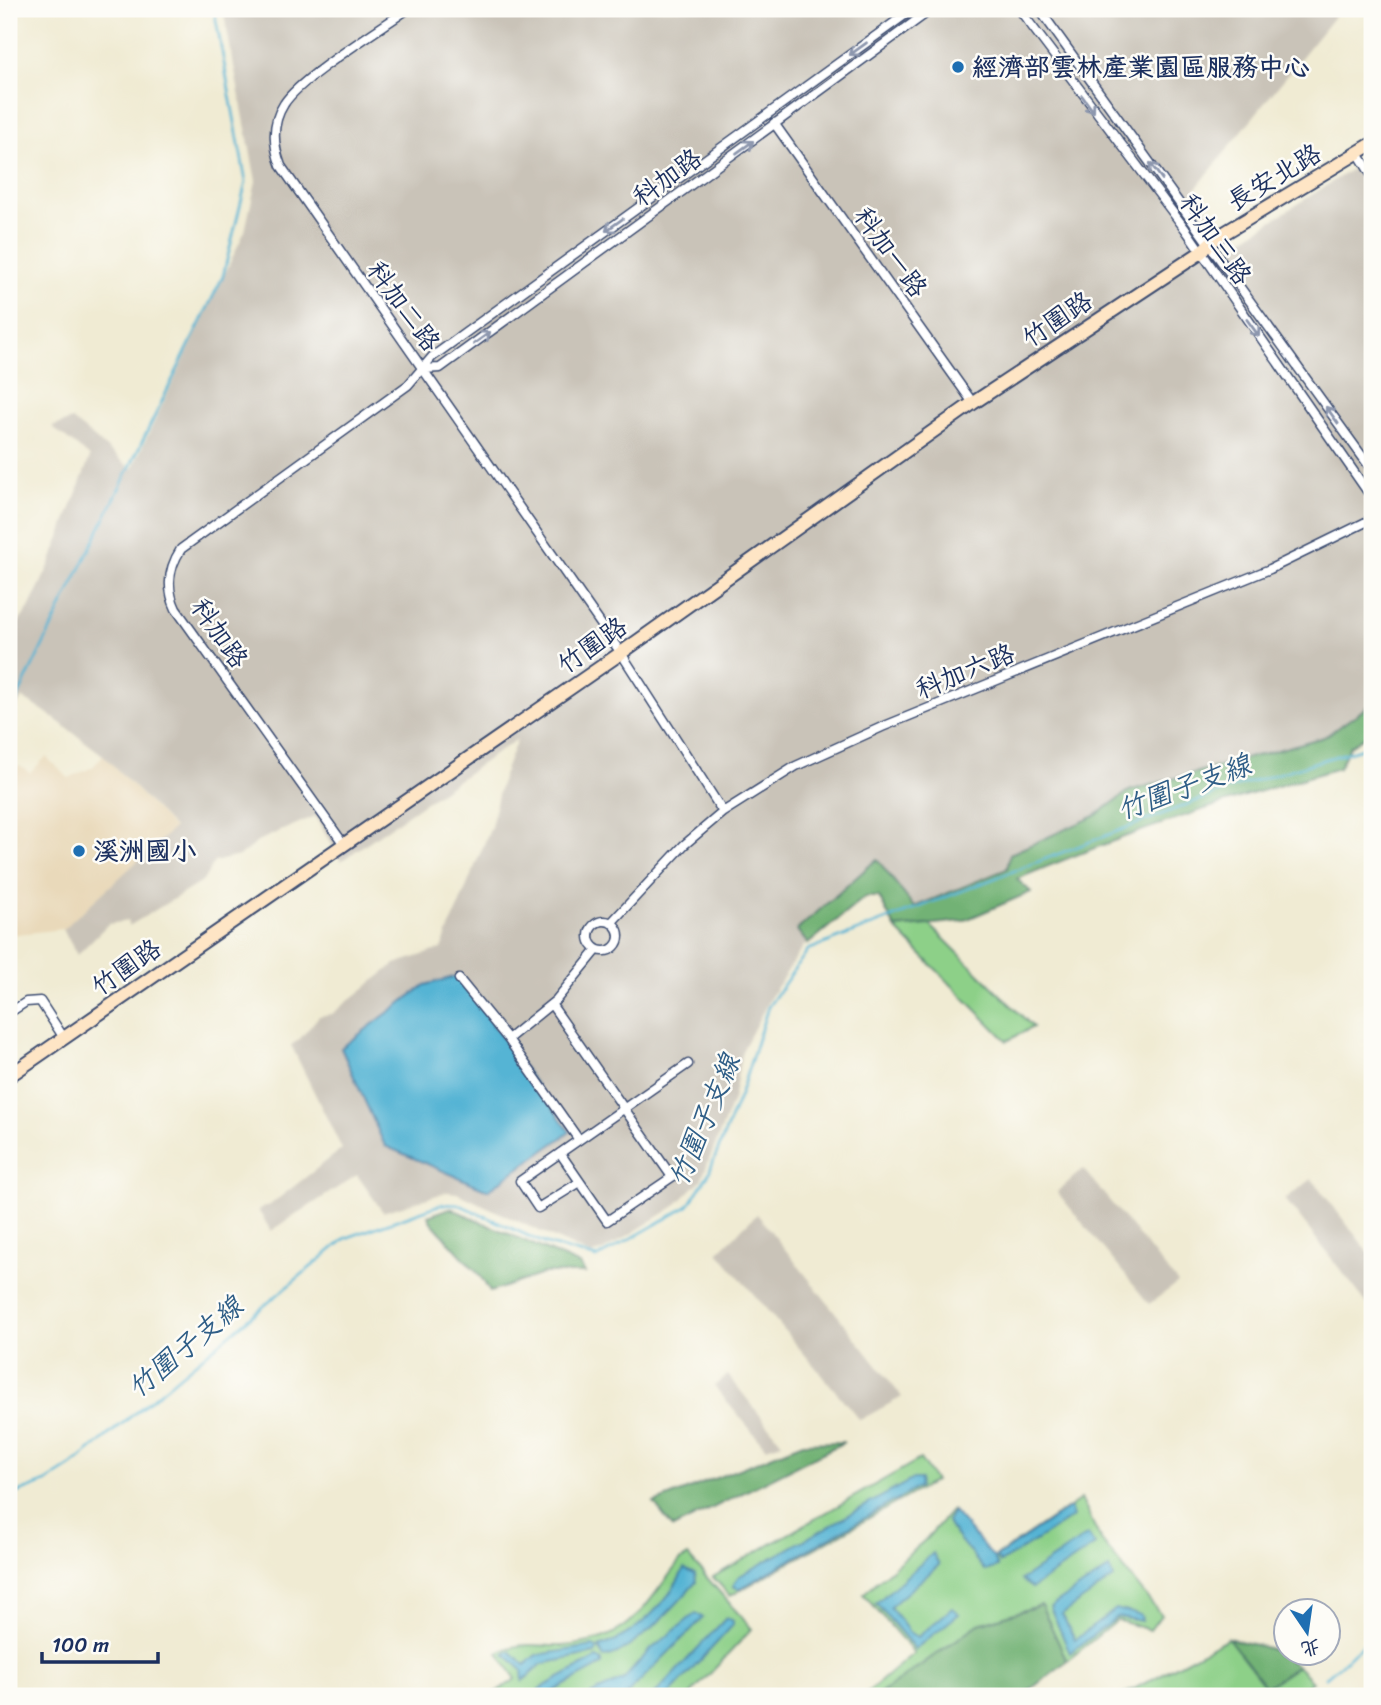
<svg xmlns="http://www.w3.org/2000/svg" width="1381" height="1705" viewBox="0 0 1381 1705" font-family="Sriracha,'LXGW WenKai TC',sans-serif">
  <style>
    .built { fill: #e9d9ba }
    .industrial { fill: #c9c3b8 }
    .green { fill: #8dd088; stroke: #548073; stroke-width: 2 }
    .forest { fill: #72b274; stroke: #467069; stroke-width: 2 }
    .water { fill: #55b4d4; stroke: #387299; stroke-width: 2 }
    .lines { fill: none; stroke-linecap: round; stroke-linejoin: round }
    .stream { stroke: #55b4d4; stroke-width: 2.5 }
    .street-casing { stroke: #3b4b70; stroke-width: 11 }
    .secondary-casing { stroke: #3b4b70; stroke-width: 16 }
    .street { stroke: #fff; stroke-width: 8 }
    .secondary { stroke: #fee5c5; stroke-width: 12 }
    .oneway { stroke: #8d97ae }
    .poi-dot { fill: #1f6fb2; stroke: #fdfcf7; stroke-width: 2.5 }
    .labels { text-anchor: middle; dominant-baseline: central; stroke-width: 5; stroke-linejoin: round; paint-order: stroke }
    .poi-label { font-size: 26px; font-weight: bold; fill: #1b2f5e; stroke: #fdfcf7; text-anchor: start }
    .street-label { font-size: 26px; fill: #1b2f5e; stroke: #fdfcf7 }
    .water-label { font-size: 28px; font-style: italic; fill: #2f5e87; stroke: #fdfcf7 }
  </style>
  <rect width="100%" height="100%" fill="#fdfcf7"/>
  <filter id="ink" filterUnits="userSpaceOnUse"><feTurbulence type="fractalNoise" baseFrequency=".0143" numOctaves="2"/><feDisplacementMap in="SourceGraphic" scale="14" xChannelSelector="R" yChannelSelector="G"/><feConvolveMatrix kernelMatrix="1 2 1 2 8 2 1 2 1" color-interpolation-filters="sRGB"/></filter>
  <filter id="wash" filterUnits="userSpaceOnUse"><feTurbulence type="fractalNoise" baseFrequency=".00686" numOctaves="4" result="noise"/><feDisplacementMap in="SourceGraphic" scale="28" xChannelSelector="R" yChannelSelector="G"/><feGaussianBlur stdDeviation="1.57" result="paint"/><feColorMatrix in="noise" values="0 0 0 0 0 0 0 0 0 0 0 0 0 0 0 0 0 1.4 0 .05"/><feComposite in="paint" operator="in"/></filter>
  <g filter="url(#wash)">
    <rect width="100%" height="100%" fill="#f0ebd3"/>
    <path class="built" d="M103 755 174 829 63 929 9 935V774L19 765 30 773 46 757 69 778 93 767Z"/>
    <path class="industrial" d="M223 9H1340L1190 196 1216 214 1204 222 1208 228 1215 229 1228 249 1372 156V732L1350 746 1339 768 1131 832 1017 879 1031 892 963 921 895 928 879 897H865L803 947 770 998 742 1051 733 1100 701 1180 674 1207 603 1251 591 1255 457 1193 447 1192 383 1212 357 1175 271 1231 258 1210 270 1205 342 1149 291 1045 299 1040 319 1016 332 1014 395 964 441 949 491 827 501 781 517 739 341 861 315 816 260 840 239 856 214 862 203 881 129 926 128 921 108 924 77 955 63 929 174 828 103 755 44 711 22 698 9 719V636L29 608 50 564 90 457 52 427 72 420 132 469 245 231 256 181Z
      M1083 1169 1178 1283 1149 1304 1057 1192Z
      M1312 1179 1372 1257V1310L1285 1199Z
      M757 1214 831 1307 902 1397 860 1420 718 1252Z
      M728 1375 782 1443 766 1448 714 1386Z"/>
    <path class="green" d="M930 925 1033 1027 1007 1041 895 928Z
      M920 1459 935 1481 730 1596 713 1577Z
      M1081 1499 1101 1540 1161 1615 1150 1630 1117 1620 1067 1661 1041 1605 979 1624 877 1696H863L914 1653 863 1594 925 1540 952 1510 992 1559Z
      M688 1556 752 1629 689 1696H490L516 1679 498 1653C520 1640 539 1647 562 1646 631 1641 641 1610 680 1561Z
      M1228 1638 1266 1687 1297 1666 1312 1681 1291 1696H1121Z"/>
    <path class="forest" d="M1372 704V732L1350 746 1339 768C1230 799 1122 835 1017 879L1031 892 963 921 895 928 879 897H865L808 944 797 930 877 859 914 907 1007 869 1010 854 1095 816 1129 791 1324 737Z
      M450 1208 580 1265 585 1273H545L490 1292 481 1277 431 1222 428 1216Z
      M844 1442 673 1528 654 1503 803 1443Z
      M1041 1605 1067 1661 1022 1696H877L979 1624Z
      M1228 1638 1275 1650 1297 1666 1266 1687Z"/>
    <path class="water" d="M458 976 570 1132 488 1190 385 1146 341 1048 425 985Z
      M913 1479H920L919 1487 739 1589 733 1586 738 1577Z
      M1070 1507 1073 1517 1000 1563 996 1557Z
      M953 1511 994 1558 998 1567 985 1571 950 1528 947 1521Z
      M1088 1535 1095 1545 1032 1588 1021 1580Z
      M933 1553 939 1565 890 1607 910 1633 918 1637 952 1608 959 1614 915 1649 876 1603Z
      M684 1569 695 1574 696 1582C679 1602 629 1657 603 1657L599 1647C635 1636 669 1602 684 1569Z
      M1109 1569 1114 1578 1062 1614 1075 1640 1116 1609 1141 1615 1142 1621 1117 1617 1070 1653 1050 1607Z
      M696 1613 703 1618 625 1696H588L623 1680 649 1651Z
      M726 1618 733 1621V1625L668 1696H653Z
      M593 1646 598 1649 595 1653 542 1664 523 1681 522 1670 505 1654 510 1651 525 1665 537 1655Z
      M597 1658 602 1661V1665L545 1696H538L539 1689Z"/>
    <g class="lines">
      <path class="stream" d="M9 715 223 276 246 182 214 9
        M9 1496 46 1482 71 1466 346 1238 442 1204 460 1205 546 1244 597 1258 688 1206 708 1175 740 1095 768 1007 808 950 1225 790 1372 745
        M1325 1678 1372 1637
        M1304 1696 1315 1687"/>
    </g>
  </g>
  <g filter="url(#ink)">
    <g class="lines">
      <g class="street-casing">
        <path id="street" d="M408 9C380 29 300 78 284 104 271 124 273 145 281 166L621 653 723 812
          M1019 9 1186 230 1372 498
          M1039 9 1372 470
          M774 123 973 403
          M1358 153 1372 176
          M423 369 440 368 932 9
          M343 843 176 609C166 588 168 569 181 549L408 385 432 357 913 9
          M589 936a15 15 0 1 1 30 0a15 15 0 1 1-30 0Z
          M611 923 684 845 723 812 796 766 882 727 1270 569 1372 519
          M459 979 508 1039 579 1140
          M551 1004 672 1177 607 1221 560 1153
          M9 1013 26 1002 40 1001 64 1038
          M508 1039 556 1000 597 950
          M580 1182 538 1208 520 1181 688 1064"/>
      </g>
      <g class="secondary-casing">
        <path id="secondary" d="M9 1076 621 653 973 403 1200 253 1216 238 1372 144"/>
      </g>
      <use href="#street" class="street"/>
      <use href="#secondary" class="secondary"/>
    </g>
    <defs><path id="oneway-shaft" d="M-6 0H5M1.5-3L5.5 0L1.5 3" fill="none" stroke-width="1.6" stroke-linecap="round" stroke-linejoin="round" transform="scale(1.75)"/></defs>
    <g class="oneway">
      <use href="#oneway-shaft" transform="translate(858 49) rotate(144)"/>
      <use href="#oneway-shaft" transform="translate(1088 104) rotate(54)"/>
      <use href="#oneway-shaft" transform="translate(745 147) rotate(-36)"/>
      <use href="#oneway-shaft" transform="translate(1156 171) rotate(-126)"/>
      <use href="#oneway-shaft" transform="translate(614 225) rotate(144)"/>
      <use href="#oneway-shaft" transform="translate(1253 328) rotate(54)"/>
      <use href="#oneway-shaft" transform="translate(482 338) rotate(-36)"/>
      <use href="#oneway-shaft" transform="translate(1332 415) rotate(-126)"/>
    </g>
  </g>
  <g class="poi-dot">
    <circle cx="958" cy="67" r="7"/>
    <circle cx="79" cy="851" r="7"/>
  </g>
  <g class="labels">
    <g class="poi-label">
      <text x="972" y="67">經濟部雲林產業園區服務中心</text>
      <text x="93" y="851">溪洲國小</text>
    </g>
    <g class="street-label">
      <text transform="translate(667 177) rotate(-36)">科加路</text>
      <text transform="translate(1274 177) rotate(-31)">長安北路</text>
      <text transform="translate(1216 239) rotate(55)">科加三路</text>
      <text transform="translate(891 252) rotate(54)">科加一路</text>
      <text transform="translate(404 306) rotate(54)">科加二路</text>
      <text transform="translate(1057 319) rotate(-34)">竹圍路</text>
      <text transform="translate(220 633) rotate(55)">科加路</text>
      <text transform="translate(592 645) rotate(-35)">竹圍路</text>
      <text transform="translate(965 671) rotate(-22)">科加六路</text>
      <text transform="translate(126 967) rotate(-35)">竹圍路</text>
    </g>
    <g class="water-label">
      <text transform="translate(1184 787) rotate(-20)">竹圍子支線</text>
      <text transform="translate(704 1120) rotate(-67)">竹圍子支線</text>
      <text transform="translate(185 1347) rotate(-40)">竹圍子支線</text>
    </g>
  </g>
  <rect width="1381" height="1705" fill="none" stroke="#fdfcf7" stroke-width="35"/>
  <g transform="translate(1307 1632) rotate(167)"><circle r="33" fill="#fdfcf7" stroke="#a3aaba" stroke-width="2"/>
  <path d="M0-5L12 26L0 18L-12 26Z" fill="#1f6fb2"/>
  <text y="-10" font-size="19" font-weight="bold" text-anchor="middle" fill="#1b2f5e">北</text>
  </g>
  <path d="M42 1652v10h116v-10" fill="none" stroke="#1b2f5e" stroke-width="3.5"/>
  <text x="52" y="1652" font-size="21" fill="#1b2f5e" stroke="#fdfcf7" stroke-width="5" paint-order="stroke">100 m</text>
</svg>
